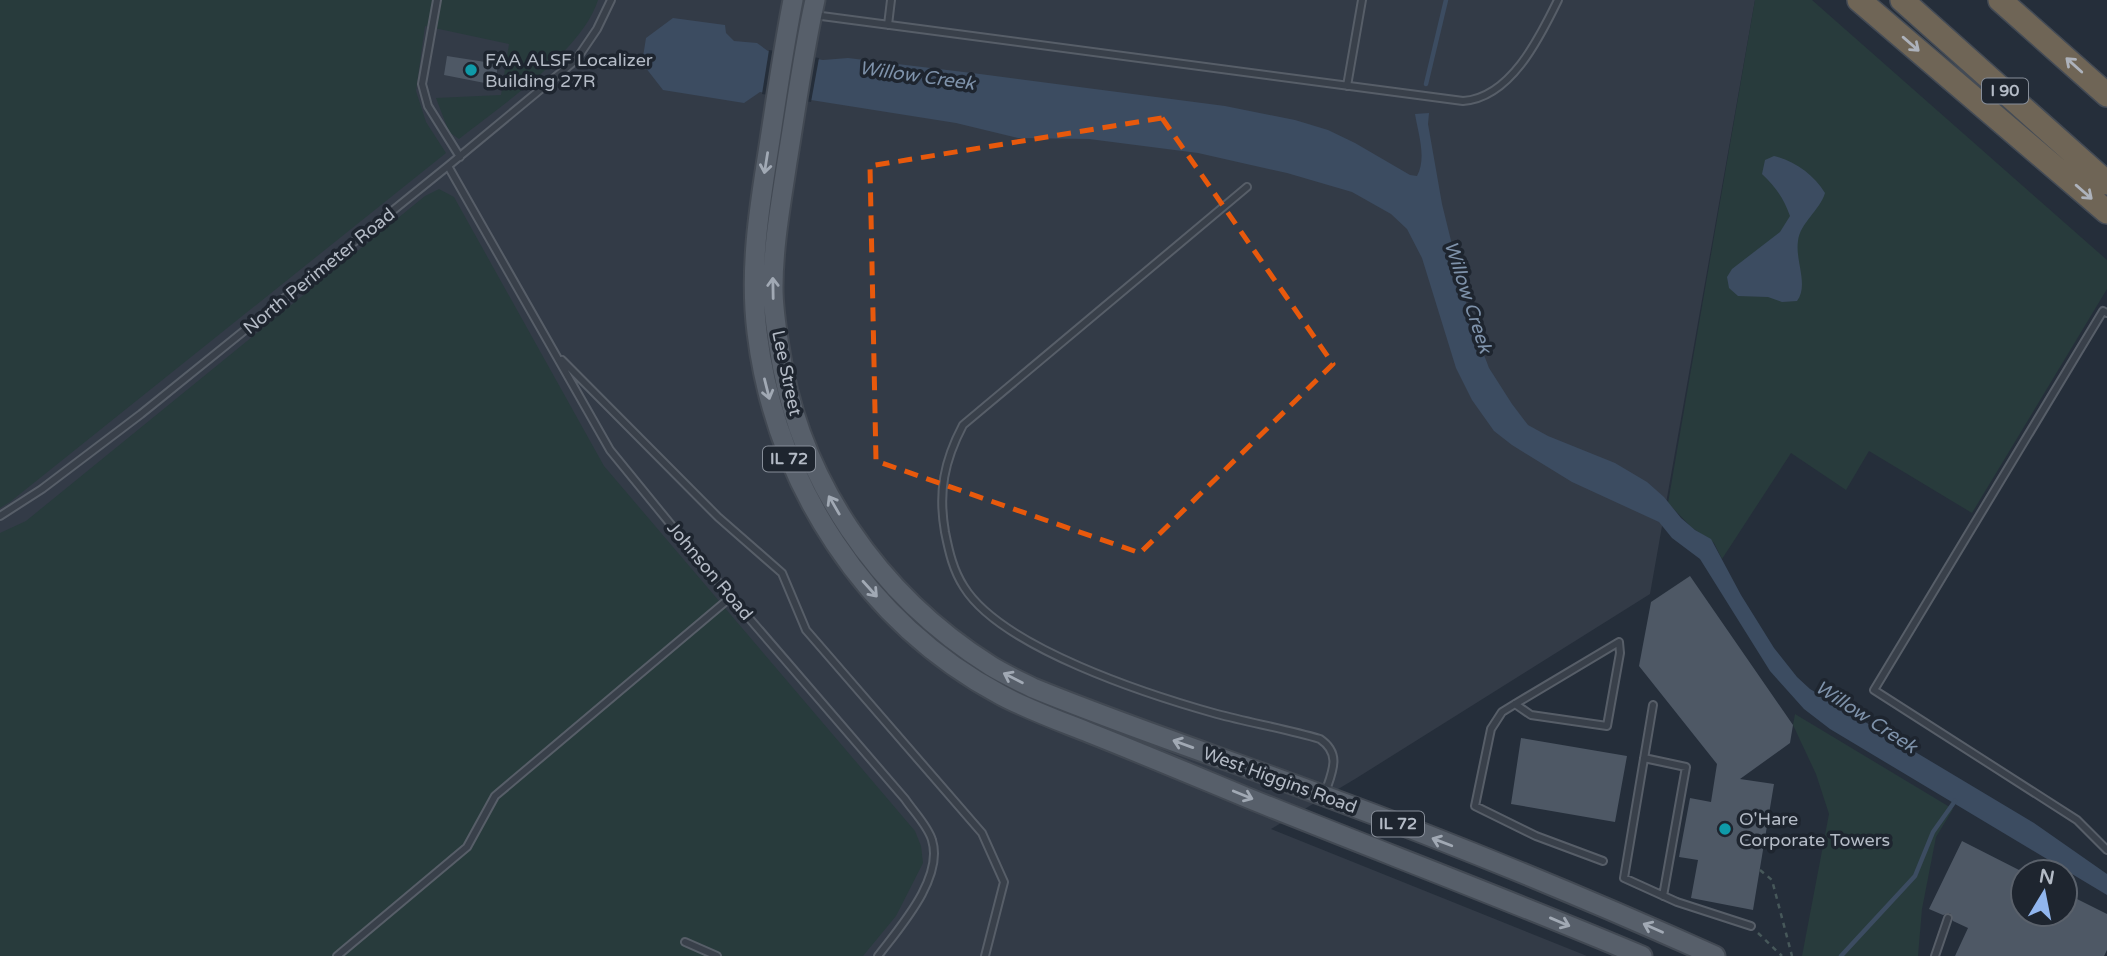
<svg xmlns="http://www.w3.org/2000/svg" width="2107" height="956" viewBox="0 0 2107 956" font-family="'Varela Round',sans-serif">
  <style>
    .airport { fill: #333b47 }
    .green { fill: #283b3c }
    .water { fill: #3c4c61 }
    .pier { fill: #252e3a }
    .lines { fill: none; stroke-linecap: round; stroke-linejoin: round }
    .stream { stroke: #3c4c61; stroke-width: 4.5 }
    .building { fill: #4e5865 }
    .service-casing { stroke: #575e68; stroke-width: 10 }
    .primary-casing { stroke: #424953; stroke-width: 23 }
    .motorway-casing { stroke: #444b55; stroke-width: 26 }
    .path { stroke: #47585a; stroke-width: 2.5; stroke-dasharray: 5 5; stroke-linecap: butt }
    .service { stroke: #39404a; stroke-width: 6 }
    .primary { stroke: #575f6a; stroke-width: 19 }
    .motorway { stroke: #6f6556; stroke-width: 23 }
    .oneway { stroke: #adb2bb }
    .oneway2 { stroke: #a1a9b4 }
    .marked { fill: none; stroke: #e8590c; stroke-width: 5; stroke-dasharray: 14 9; stroke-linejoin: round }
    .culture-dot { fill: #0f9aa8; stroke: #1e252f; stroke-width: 2.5 }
    .labels { text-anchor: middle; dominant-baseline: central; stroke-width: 7; stroke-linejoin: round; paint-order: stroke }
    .shield { fill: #1e252f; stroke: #878e99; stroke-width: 2 }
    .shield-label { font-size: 16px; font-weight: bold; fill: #b4bbc6 }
    .poi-label { font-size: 18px; fill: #b4bbc6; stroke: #1e252f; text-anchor: start }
    .street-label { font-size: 18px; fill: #b4bbc6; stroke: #1e252f }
    .water-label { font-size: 19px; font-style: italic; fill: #7e92aa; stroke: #1e252f }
  </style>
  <rect width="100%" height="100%" fill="#252e3a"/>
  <path class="airport" d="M0 0H1755L1650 594 1355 779 1271 829 1587 956H0Z"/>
  <path class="green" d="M0 0H598C582 51 501 106 459 139L449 132 436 98 501 95 509 44 425 26 416 91 426 122 446 153 10 502 0 508Z
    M1755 0H1812L2107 260V289L1972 513 1869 451 1846 490 1791 453 1722 559 1714 543 1691 527 1668 503Z
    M439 189 454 197 604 466 915 831 921 846 923 863 896 916 863 956H0V533L26 521 425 196Z
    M1795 714 1953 809 1936 837 1922 909 1918 956H1802L1829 814 1816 774 1793 725Z"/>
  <path class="water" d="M673 18 725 25 726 33 734 41 757 43 768 51 823 60 848 58 980 74 1225 106 1295 120 1328 130 1355 143 1410 175 1417 176C1427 158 1418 133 1415 114L1429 113 1428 124 1442 204 1470 318 1489 368 1512 404 1528 425 1548 436 1615 463 1647 482 1664 497 1681 518 1695 530 1711 539 1741 595 1774 648 1797 677 1810 689 2034 823 2107 874V895L1830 729 1804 709 1770 671 1700 559 1672 538 1659 522 1572 482 1512 445 1494 431 1472 400 1456 368 1422 258 1407 229 1391 214 1352 192 1287 173 1198 153 1089 139 1018 138 956 123 760 92 744 103 663 90 642 63 646 38Z
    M1774 156C1795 161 1814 175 1825 193 1820 210 1800 223 1798 241 1795 261 1809 285 1797 301L1782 302 1768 297 1738 296 1729 288 1727 277 1732 269 1780 232 1790 216C1784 199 1776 187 1762 174L1765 160Z"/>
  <path class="pier" d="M769 50 819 58 811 102 762 94Z"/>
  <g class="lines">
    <path class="stream" d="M1426 84 1446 0
      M1841 956 1915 876 1933 832 1955 801"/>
  </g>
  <path class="building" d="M447 56 498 64 495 85 444 75Z
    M1690 576 1793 725 1790 743 1740 779 1774 784 1753 910 1691 898 1698 860 1679 857 1690 798 1711 802 1717 764 1639 666 1651 602Z
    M1521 738 1627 756 1615 822 1511 804Z
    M1962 841 2023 872V914H2065V893L2107 914V950L2104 956H1955L1968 928 1953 921 1950 913 1943 915 1929 909Z"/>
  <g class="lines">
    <g class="service-casing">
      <path id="service" d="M437 0 422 84 428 106 460 157
        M814 15 1463 101C1510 98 1539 39 1558 0
        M888 25 891 0
        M1347 86 1362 0
        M448 166 610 450 712 575 905 799C913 811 928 826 932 840 944 878 900 927 878 956
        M1247 187 963 425C944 461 938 492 945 532 949 552 953 570 964 587 1002 648 1149 695 1217 714 1251 723 1286 729 1320 739 1342 754 1332 772 1325 793
        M2107 313 2103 311 1874 690 2077 820 2107 850
        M562 360 718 517 782 573 806 630 982 833 1004 882 985 956
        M0 516 42 489 141 414 448 166 576 60 597 29 611 0
        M1515 704 1531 715 1607 726 1620 653 1619 642 1515 704 1502 712 1491 729 1475 806 1536 836 1603 861
        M1653 705 1624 878 1677 902 1751 926
        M1644 758 1686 767 1663 896
        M685 942 717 956
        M337 956 467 847 495 796 731 597
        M1935 956 1948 918"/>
    </g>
    <g class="primary-casing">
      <path id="primary" d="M793 0C784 46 777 93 770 140 760 203 749 267 757 332 775 483 866 623 1001 695 1029 710 1060 721 1090 733 1143 754 1195 776 1248 798 1379 851 1512 901 1642 956
        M815 0C803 53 796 108 787 162 781 203 773 245 773 288 773 307 776 327 779 346 798 479 878 595 991 666 1004 674 1019 681 1033 688 1128 727 1226 759 1322 795 1455 844 1586 898 1715 956"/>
    </g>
    <g class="motorway-casing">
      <path id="motorway" d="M1859 0 2107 212
        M1902 0 2107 183
        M2000 0 2107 95"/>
    </g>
    <path class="path" d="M1760 870 1772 880 1792 956
      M1758 933 1782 956"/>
    <use href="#service" class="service"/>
    <use href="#primary" class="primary"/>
    <use href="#motorway" class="motorway"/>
  </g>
  <defs><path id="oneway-shaft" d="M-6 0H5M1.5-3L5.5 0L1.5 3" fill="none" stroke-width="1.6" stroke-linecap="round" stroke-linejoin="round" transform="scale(1.75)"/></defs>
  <g class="oneway">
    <use href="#oneway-shaft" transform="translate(1911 44) rotate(41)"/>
    <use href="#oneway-shaft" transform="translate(2074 65) rotate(-138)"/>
    <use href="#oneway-shaft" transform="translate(2084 192) rotate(41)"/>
  </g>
  <g class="oneway2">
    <use href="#oneway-shaft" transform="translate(766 163) rotate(99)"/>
    <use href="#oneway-shaft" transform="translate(773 288) rotate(-91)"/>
    <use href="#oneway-shaft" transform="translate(767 389) rotate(76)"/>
    <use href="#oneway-shaft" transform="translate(834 505) rotate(-120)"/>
    <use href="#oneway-shaft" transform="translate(870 589) rotate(48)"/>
    <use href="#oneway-shaft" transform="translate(1013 678) rotate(-153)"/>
    <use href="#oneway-shaft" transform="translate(1183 744) rotate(-160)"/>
    <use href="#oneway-shaft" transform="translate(1243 795) rotate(22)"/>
    <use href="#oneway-shaft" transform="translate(1442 842) rotate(-159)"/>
    <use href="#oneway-shaft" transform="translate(1560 922) rotate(23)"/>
    <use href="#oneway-shaft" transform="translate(1653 928) rotate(-156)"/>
  </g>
  <path class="marked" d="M1162 118 1333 364 1140 553 876 461 870 166Z"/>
  <g class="culture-dot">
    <circle cx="471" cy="70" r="7"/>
    <circle cx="1725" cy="829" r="7"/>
  </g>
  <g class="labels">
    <g class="shield">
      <rect x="1982" y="78.5" width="46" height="25" rx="5"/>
      <rect x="763" y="446.5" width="52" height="25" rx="5"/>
      <rect x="1372" y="811.5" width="52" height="25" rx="5"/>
    </g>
    <g class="shield-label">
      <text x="2005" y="91">I 90</text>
      <text x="789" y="459">IL 72</text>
      <text x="1398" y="824">IL 72</text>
    </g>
    <g class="poi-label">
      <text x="485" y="60">FAA ALSF Localizer<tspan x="485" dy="21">Building 27R</tspan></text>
      <text x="1739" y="819">O'Hare<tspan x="1739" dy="21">Corporate Towers</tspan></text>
    </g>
    <g class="street-label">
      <text transform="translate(319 271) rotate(-39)">North Perimeter Road</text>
      <text transform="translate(787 373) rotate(78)">Lee Street</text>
      <text transform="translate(710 571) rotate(50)">Johnson Road</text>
      <text transform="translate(1280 780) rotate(20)">West Higgins Road</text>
    </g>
    <g class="water-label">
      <text transform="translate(917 76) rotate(8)">Willow Creek</text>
      <text transform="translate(1468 297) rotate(72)">Willow Creek</text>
      <text transform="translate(1866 717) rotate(33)">Willow Creek</text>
    </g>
  </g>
  <g transform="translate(2044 893) rotate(10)"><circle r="33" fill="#1e252f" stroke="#5a616b" stroke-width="2"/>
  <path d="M0-5L12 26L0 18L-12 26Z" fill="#91b6ee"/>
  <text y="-10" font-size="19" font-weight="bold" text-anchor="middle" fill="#b4bbc6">N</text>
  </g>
</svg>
